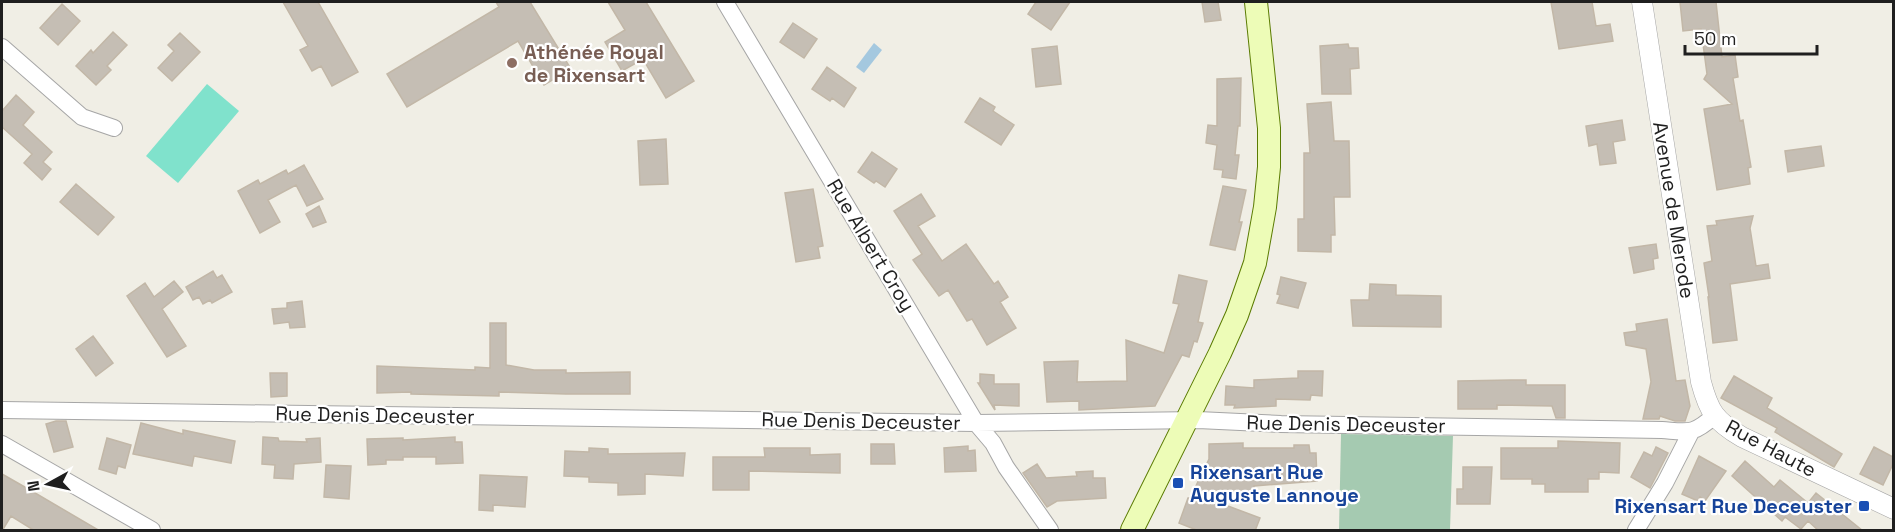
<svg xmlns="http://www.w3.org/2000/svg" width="1895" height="532" viewBox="0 0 1895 532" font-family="'Space Grotesk',sans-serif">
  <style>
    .cemetery { fill: #a5cab1 }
    .pitch { fill: #80e2cc }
    .water { fill: #a4c8df }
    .building { fill: #c5beb4; stroke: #c2b7a7; stroke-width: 1.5 }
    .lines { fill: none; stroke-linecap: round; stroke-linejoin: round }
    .minor-casing { stroke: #a6a6a6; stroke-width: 18 }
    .tertiary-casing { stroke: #a6a6a6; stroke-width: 21 }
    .secondary-casing { stroke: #5a7b01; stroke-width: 24 }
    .minor { stroke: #fff; stroke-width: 16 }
    .tertiary { stroke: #fff; stroke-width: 20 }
    .secondary { stroke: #edfcb7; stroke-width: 22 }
    .education-dot { fill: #8d6e63; stroke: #fff; stroke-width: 2 }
    .transit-dot { fill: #1a4fb4; stroke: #fff; stroke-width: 2 }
    .labels { text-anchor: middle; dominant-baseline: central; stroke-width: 4.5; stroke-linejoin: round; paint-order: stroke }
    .education-label { font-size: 20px; font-weight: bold; fill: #785e54; stroke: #fff; text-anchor: start }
    .street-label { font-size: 20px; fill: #1f1f1f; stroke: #fff }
    .transit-label { font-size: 20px; font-weight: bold; fill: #164399; stroke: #fff; text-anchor: start }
  </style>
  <rect width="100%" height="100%" fill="#f0eee5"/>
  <path class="cemetery" d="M1341 434 1453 436 1450 530H1339Z"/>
  <path class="pitch" d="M207 84 239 111 178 183 146 156Z"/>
  <path class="water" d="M874 43 882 50 864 73 856 67Z"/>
  <path class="building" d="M283 2H318L358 72 332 86 321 66 312 71 300 50 308 46Z
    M496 2H530L571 69 544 85 518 41 407 107 387 74 499 7Z
    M608 2H646L694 81 666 98 643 59 622 71 605 42 625 30Z
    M1036 2H1070L1051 30 1028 14Z
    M1202 2H1218L1221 20 1205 22Z
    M1551 2H1592L1596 26 1610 24 1613 41 1559 49Z
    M1680 2H1716L1722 57 1735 55 1738 77 1733 78 1740 121 1743 120 1751 167 1748 168 1750 184 1717 190 1704 109 1732 104 1704 79 1707 74 1701 29 1683 31Z
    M62 4 80 21 58 45 40 28Z
    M793 23 817 39 804 58 780 42Z
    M113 32 127 45 107 66 111 70 96 85 76 66 91 50 93 53Z
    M180 33 200 52 172 81 158 68 174 51 168 45Z
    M1348 44 1349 48H1358L1359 68 1350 69 1351 94H1322L1320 46Z
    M1057 46 1061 84 1036 87 1032 49Z
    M827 67 856 88 844 107 832 98 830 101 812 89Z
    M1241 78 1240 126H1238L1235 155H1239L1236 179 1222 177 1223 170 1214 169 1217 145 1206 143 1208 125 1217 126V79Z
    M16 95 34 112 23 125 52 152 43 162 51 169 42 180 24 163 32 154 2 127V111Z
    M980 98 995 107 993 111 1014 125 1001 145 965 122Z
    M1331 102 1334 141H1349L1350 197H1334L1335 235H1331V252L1298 251V219H1304V153H1310L1307 104Z
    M1622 120 1625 140 1613 142 1616 163 1600 165 1597 144 1589 146 1586 126Z
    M666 139 668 184 640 185 638 141Z
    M1821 146 1824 166 1788 172 1785 151Z
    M872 152 897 169 885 187 876 181 874 183 858 172Z
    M304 165 323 199 307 206 296 185 268 200 280 222 260 233 238 191 258 180 260 184 286 170 288 174Z
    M76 184 114 217 98 235 60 202Z
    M1223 186 1246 190 1239 222H1242L1235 250 1210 245Z
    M813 189 823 246 818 247 820 258 796 262 785 193Z
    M921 194 935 216 918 226 942 261 966 244 994 284 998 281 1008 297 1000 302 1016 328 987 345 972 319 967 321 948 290 939 296 913 260 922 254 894 211Z
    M319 206 326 222 313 227 306 214Z
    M1753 216 1750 228 1756 266 1768 264 1770 278 1730 284 1737 340 1713 343 1708 297H1709L1704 263 1712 261 1707 226 1717 225 1716 221Z
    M1656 244 1658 258 1653 259 1654 269 1634 273 1629 248Z
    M213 271 217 278 222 275 232 292 212 303 210 300 203 304 199 297 193 300 186 287Z
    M1179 275 1207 281 1198 322 1203 323 1197 342 1194 341 1189 357 1182 355 1155 406 1079 410V401L1047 402 1044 362 1078 361 1077 382 1127 381 1126 340 1164 353 1179 304 1173 303Z
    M1281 277 1306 283 1298 308 1277 303 1280 295 1277 294Z
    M174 281 183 292 162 309 186 346 167 357 127 296 145 283 154 297Z
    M1370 284 1396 285V295L1441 296V327L1353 326 1351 300H1369Z
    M302 301 305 327 290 328 289 322 274 324 272 309 287 308V303Z
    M1667 319 1676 381 1685 380 1690 406 1685 421H1675L1660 416 1659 419H1643L1651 382 1646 349 1626 345 1624 333 1637 331 1636 324Z
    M490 323H506V365L534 370H566V373L630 372V394H566L499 392V396L411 394V392L377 393V366L475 370V367L490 368Z
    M93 336 113 363 96 376 76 349Z
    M1298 371H1323L1322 396 1311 395 1310 400 1276 399V406L1234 408 1235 405H1225L1226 386 1254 388V380L1298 378Z
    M270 373H287V396L271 397Z
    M980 374 994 375V384H1019V406L994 405 995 410 978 383H980Z
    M1734 376 1772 398 1767 408 1842 454 1834 467 1775 432 1777 428 1721 398Z
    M1511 380H1526V385H1565V418H1556L1552 406 1497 405V409H1458V381Z
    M56 421H66L73 447 54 452 46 424Z
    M141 423 183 434V430L235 441 231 463 194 456 192 466 133 454Z
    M263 437 278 438 279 441 307 442 306 439 320 438 321 462 294 464 293 479 274 478 275 465 262 464Z
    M455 437V442H462L463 463 436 464V457H403V460H386V464L368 465 367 439 403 438V440Z
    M107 438 131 445 125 468 118 466 116 474 99 469Z
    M1558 441 1620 443 1619 473 1599 472V479H1588V492H1545V484H1532V479H1501V448H1558Z
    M1243 443V448H1294V445H1309L1310 453H1316L1317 481 1254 486V493L1196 494 1260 518 1255 531H1199L1179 523 1188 498H1190L1209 459V444Z
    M871 444H894L895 464H871Z
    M968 446V451L975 450 976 471 945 472 944 448Z
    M1656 447 1668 453 1650 488 1631 477 1644 452 1652 456Z
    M1874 447 1893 457V464L1883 485 1860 474Z
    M589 448 608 449V454L685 453 683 476 645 474V494L618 495V483L589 482V477L564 476 565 451 589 452Z
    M764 448H810V455L840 454V473L749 471V490H713V457H765Z
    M1699 456 1726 471 1705 501 1700 497 1698 501 1682 494Z
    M1745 461 1774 487 1780 480 1808 503 1816 493 1863 531H1819L1808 521 1801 529 1785 517 1782 521 1732 476Z
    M1037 464 1046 478 1077 476 1076 472 1093 471V478H1105L1106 498 1057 501 1047 507 1023 473Z
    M326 465 351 466 349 499 324 497Z
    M1463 467H1492L1490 504H1457V489H1463Z
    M2 474 30 490 100 531H35L11 516 2 531Z
    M480 475 527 477 525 507 493 505V511L479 510Z"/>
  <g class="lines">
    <g class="minor-casing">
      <path id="minor" d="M725 2 976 423 993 443 1006 467 1050 530
        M2 47 82 117 114 128
        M2 410 976 423 1198 420 1281 424 1662 430C1689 432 1693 435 1714 416
        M2 444 152 530
        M1636 530 1665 483 1691 432"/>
    </g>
    <g class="tertiary-casing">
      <path id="tertiary" d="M1642 2 1701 382C1709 412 1715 421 1742 437L1894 509"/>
    </g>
    <g class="secondary-casing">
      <path id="secondary" d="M1132 530 1220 353 1237 315 1255 263 1265 207 1269 167V128L1256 2"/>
    </g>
    <use href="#minor" class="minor"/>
    <use href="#tertiary" class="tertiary"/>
    <use href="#secondary" class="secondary"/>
  </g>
  <circle class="education-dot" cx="512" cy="63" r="6"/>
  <g class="transit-dot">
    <rect x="1172" y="477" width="12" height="12" rx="3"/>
    <rect x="1858" y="500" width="12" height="12" rx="3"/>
  </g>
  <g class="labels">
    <g class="education-label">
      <text x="524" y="52">Athénée Royal<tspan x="524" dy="23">de Rixensart</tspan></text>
    </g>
    <g class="street-label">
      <text transform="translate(1674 210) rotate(81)">Avenue de Merode</text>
      <text transform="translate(871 245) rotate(59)">Rue Albert Croy</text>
      <text transform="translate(375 415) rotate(1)">Rue Denis Deceuster</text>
      <text transform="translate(861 421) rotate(1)">Rue Denis Deceuster</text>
      <text transform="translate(1346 424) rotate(1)">Rue Denis Deceuster</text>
      <text transform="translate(1771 448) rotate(28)">Rue Haute</text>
    </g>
    <g class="transit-label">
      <text x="1190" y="472">Rixensart Rue<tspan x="1190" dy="23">Auguste Lannoye</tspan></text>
      <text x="1852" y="506" text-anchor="end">Rixensart Rue Deceuster</text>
    </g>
  </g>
  <rect width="1895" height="532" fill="none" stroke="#1f1f1f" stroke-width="6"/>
  <g transform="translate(48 484) rotate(262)" stroke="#ffffff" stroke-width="4.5" paint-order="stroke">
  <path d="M0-4.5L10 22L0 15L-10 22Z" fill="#1f1f1f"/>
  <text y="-9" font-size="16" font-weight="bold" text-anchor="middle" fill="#1f1f1f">N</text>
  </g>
  <path d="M1685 45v9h132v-9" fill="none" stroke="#1f1f1f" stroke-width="3"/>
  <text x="1694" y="45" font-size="18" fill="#1f1f1f" stroke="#ffffff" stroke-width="4.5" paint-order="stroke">50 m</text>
</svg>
